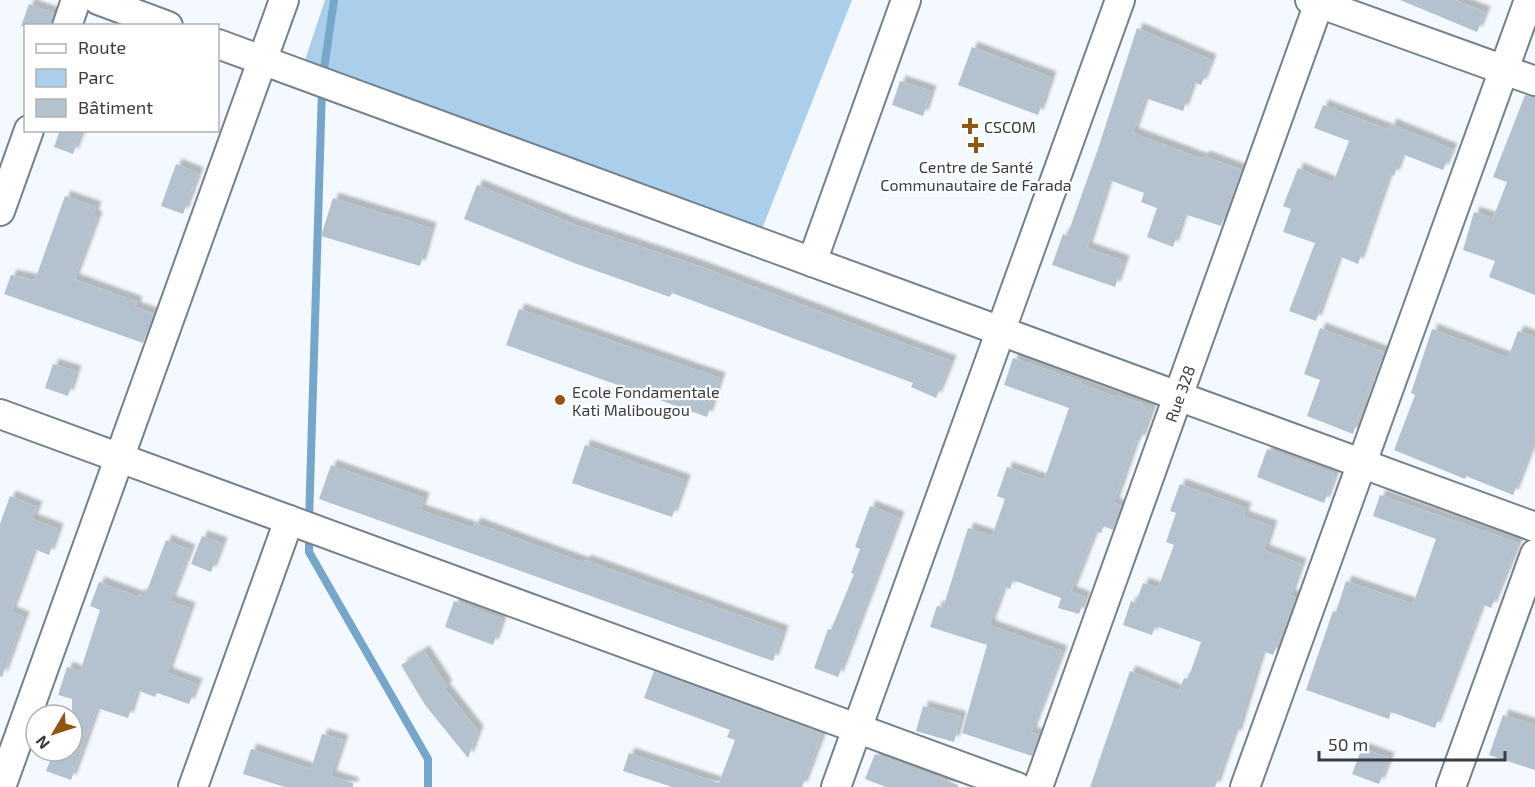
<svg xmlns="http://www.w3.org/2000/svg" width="1535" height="787" viewBox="0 0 1535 787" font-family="'Exo 2',sans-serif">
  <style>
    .green { fill: #abceeb }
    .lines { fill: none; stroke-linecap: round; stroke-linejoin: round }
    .stream { stroke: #77a6cb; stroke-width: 8 }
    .building { fill: #b4c2cf; filter: url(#shadow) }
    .street-casing { stroke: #74828d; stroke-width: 32 }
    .street { stroke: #fff; stroke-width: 28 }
    .poi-dot { fill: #915614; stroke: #fff; stroke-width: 2 }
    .labels { text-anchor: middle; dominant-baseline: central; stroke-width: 4.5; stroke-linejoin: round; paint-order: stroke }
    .poi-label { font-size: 16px; fill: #373d42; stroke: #fff; text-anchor: start }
    .street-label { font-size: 16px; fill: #373d42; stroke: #fff }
  </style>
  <defs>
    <filter id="shadow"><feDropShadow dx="5.5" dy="-5.5" stdDeviation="1.5" flood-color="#0004"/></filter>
  </defs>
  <rect width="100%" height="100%" fill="#f3f9fe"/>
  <path class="green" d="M325 0H852L760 234 305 60Z"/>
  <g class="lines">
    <path class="stream" d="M323 76 334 0
      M309 522 322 88
      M309 534V552L428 759V787"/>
  </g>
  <path class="building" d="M1400 0H1455L1485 12 1477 32Z
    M29 4 54 13 51 26H21Z
    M1137 28 1211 60 1201 85 1193 82 1183 111 1145 98 1133 133 1203 159 1204 156 1242 170 1221 226 1184 214 1173 247 1147 237 1157 208 1141 202 1144 193 1109 180 1087 248 1124 261 1115 287 1052 265 1063 234 1067 236 1098 149Z
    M972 47 1051 77 1038 115 958 85Z
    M900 81 931 91 923 116 892 105Z
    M1525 95 1535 97V295L1489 277 1495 261 1463 250 1474 212 1493 218 1507 182 1493 177Z
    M1323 105 1389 130 1391 124 1452 149 1443 170 1402 154 1394 176 1389 174 1358 264 1339 256 1316 321 1289 311 1315 243 1283 232 1291 209 1283 206 1298 168 1333 183 1349 141 1314 128Z
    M60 130H82L73 154 54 147Z
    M176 164 198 173 183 214 161 206Z
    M477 185 573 224 699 266 951 361 936 398 911 387 913 383 672 293 670 297 574 263 464 219Z
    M65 196 96 207 93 215 97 217 74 279 137 302 135 307 154 314 143 343 4 294 11 275 35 280Z
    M333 198 431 228 420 266 321 236Z
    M519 309 720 378 707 417 506 345Z
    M1320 328 1384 352 1378 370 1375 369 1353 434 1307 416 1320 380 1304 374Z
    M1432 329 1508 358 1518 331 1535 337V438L1513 495 1466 476 1465 479 1394 450 1415 395 1411 393Z
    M1013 358 1082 382 1081 384 1116 397 1117 395 1152 407 1140 441 1136 440 1114 503 1121 506 1113 530 1104 526 1101 533 1095 531 1071 592 1085 597 1079 614 1058 608 1061 598 1013 580 1010 589 1004 586 990 623 991 626 1062 651 1031 732 1039 735 1032 756 962 733 987 645 930 627 937 606 943 608 968 528 992 536 1005 499 997 496 1007 467 1044 480 1069 408 1004 385Z
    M53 364 76 371 68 396 45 388Z
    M585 445 685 480 672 517 572 483Z
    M1267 449 1335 474 1324 503 1257 477Z
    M331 465 424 498 420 510 473 528 475 523 584 563 585 560 783 631 773 661 319 499Z
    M1180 484 1246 508 1243 516 1272 526 1264 550 1301 564 1290 595 1296 598 1273 655 1262 651 1236 736 1233 735 1215 787H1090L1130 671 1179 691 1184 678 1188 679 1201 642 1155 626 1152 635 1123 625 1131 601 1136 603 1143 583 1158 588 1174 545 1166 542 1176 513 1170 511Z
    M1380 495 1518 543 1491 608 1482 604 1435 728 1391 712 1389 719 1306 690 1333 611 1336 612 1346 581 1413 604 1436 539 1373 516Z
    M10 496 37 507 32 519 58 529 49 555 34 549 11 612 24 617 2 677 0 676V524Z
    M870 506 899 517 838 677 814 668 828 629 831 630 854 574 851 573 860 549 855 547Z
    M202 536 222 543 211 572 191 564Z
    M166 540 190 550 170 601 190 608 167 673 197 684 189 704 157 693 155 697 137 690 128 718 97 708 71 780 46 771 54 751H72V699L58 695 67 667 80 672 100 610 90 606 99 582 139 597 140 594 145 596Z
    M454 601 502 619 493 645 445 627Z
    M424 651 447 686 444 688 478 731 468 758 425 705 401 665Z
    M654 671 822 734 802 787H672L623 771 629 753 719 783 735 740 727 737 730 730 644 698Z
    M923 706 961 717 954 742 916 731Z
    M1503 715 1535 725V770L1489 755Z
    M322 734 343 740 331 776 353 783V787H285L243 774 251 749 311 769Z
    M1362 748 1389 758 1379 784 1352 774Z
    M875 754 958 785V787H886L865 779Z"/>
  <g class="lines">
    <g class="street-casing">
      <g id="street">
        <path d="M98 0 168 26"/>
        <path d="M1310 0 1535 81"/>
        <path d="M67 26 76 0"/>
        <path d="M218 44 1535 527"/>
        <path d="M0 211 29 130"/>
        <path d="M812 262 906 0"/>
        <path d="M0 414 1017 787"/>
        <path d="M1 787 284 0"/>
        <path d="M193 787 289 520"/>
        <path d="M836 787 1120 0"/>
        <path id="s1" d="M1038 787 1320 0"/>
        <path d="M1245 787 1529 0"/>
        <path d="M1451 787 1535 554"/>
      </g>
    </g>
    <use href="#street" class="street"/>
  </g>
  <g class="poi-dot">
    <path d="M967 117h6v6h6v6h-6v6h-6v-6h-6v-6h6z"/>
    <path d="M973 136h6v6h6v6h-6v6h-6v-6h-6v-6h6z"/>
    <circle cx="560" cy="400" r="6"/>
  </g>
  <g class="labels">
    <g class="poi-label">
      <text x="984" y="126">CSCOM</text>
      <text x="976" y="166" text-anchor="middle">Centre de Santé<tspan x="976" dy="18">Communautaire de Farada</tspan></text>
      <text x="572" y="391">Ecole Fondamentale<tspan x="572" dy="18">Kati Malibougou</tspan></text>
    </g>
    <g class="street-label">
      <text stroke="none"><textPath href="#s1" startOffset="418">Rue 328</textPath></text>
    </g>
  </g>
  <rect x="24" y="24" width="195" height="108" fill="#ffffff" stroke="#afb1b3" stroke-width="1.5"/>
  <rect x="36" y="44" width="30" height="9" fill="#ffffff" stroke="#afb1b3" stroke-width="1.5"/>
  <text x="78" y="54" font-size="18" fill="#373d42">Route</text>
  <rect x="36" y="69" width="30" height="18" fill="#abceeb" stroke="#afb1b3" stroke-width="1.5"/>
  <text x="78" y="84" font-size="18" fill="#373d42">Parc</text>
  <rect x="36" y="99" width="30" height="18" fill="#b4c2cf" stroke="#afb1b3" stroke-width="1.5"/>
  <text x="78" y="114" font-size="18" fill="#373d42">Bâtiment</text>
  <g transform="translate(54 733) rotate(231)"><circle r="28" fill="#ffffff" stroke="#afb1b3" stroke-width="1.5"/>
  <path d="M0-4.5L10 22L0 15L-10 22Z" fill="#915614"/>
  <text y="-9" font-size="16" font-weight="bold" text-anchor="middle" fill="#373d42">N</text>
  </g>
  <path d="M1319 751v9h186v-9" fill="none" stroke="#373d42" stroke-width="3"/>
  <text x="1328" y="751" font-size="18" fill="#373d42" stroke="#ffffff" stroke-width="4.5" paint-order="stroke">50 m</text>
</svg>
